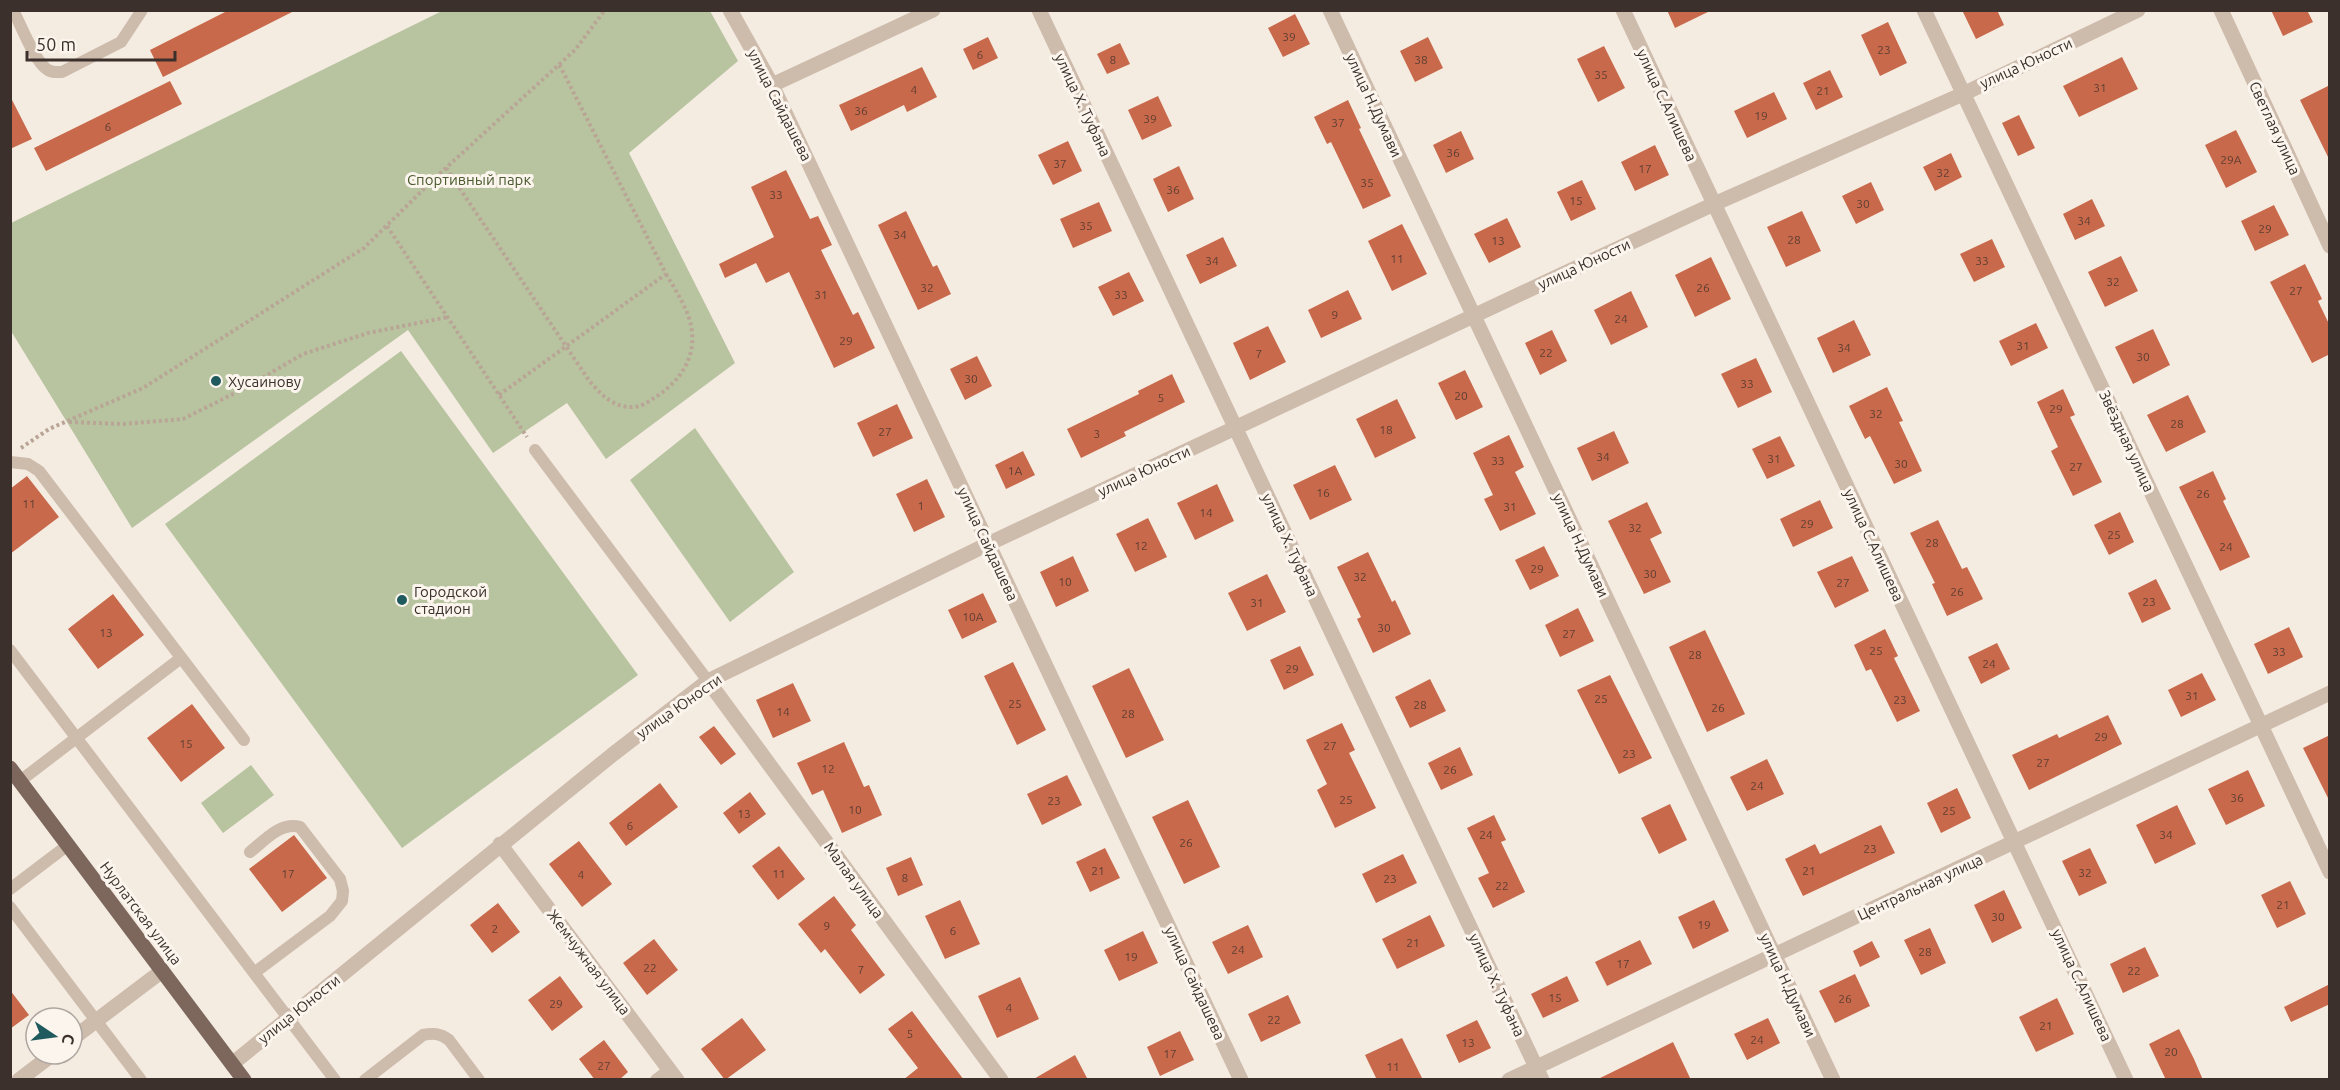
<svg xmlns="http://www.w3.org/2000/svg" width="2340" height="1090" viewBox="0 0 2340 1090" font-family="Ubuntu,sans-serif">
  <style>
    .green { fill: #b8c4a0 }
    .building { fill: #c8694b }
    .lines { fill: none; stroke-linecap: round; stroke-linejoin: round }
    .path { stroke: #b9a596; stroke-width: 4; stroke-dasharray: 3 3; stroke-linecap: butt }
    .service { stroke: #cdbbac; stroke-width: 12 }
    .minor { stroke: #cdbbac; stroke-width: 15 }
    .primary { stroke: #7d675c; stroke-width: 15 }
    .poi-dot { fill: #1f5a5e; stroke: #fbf5ee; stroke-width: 2 }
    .labels { text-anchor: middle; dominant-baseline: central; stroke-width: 6; stroke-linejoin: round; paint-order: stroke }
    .number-label { font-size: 12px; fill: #5e3e33 }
    .street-label { font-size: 15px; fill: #3b302b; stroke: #fbf5ee }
    .park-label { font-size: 15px; fill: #4a5a2e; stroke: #fbf5ee }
    .poi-label { font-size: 15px; fill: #3b302b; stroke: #fbf5ee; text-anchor: start }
  </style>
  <rect width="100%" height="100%" fill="#f4ebe1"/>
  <path class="green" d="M444 10 710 11 738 61 629 153 735 363 606 459 567 403 493 453 408 330 132 528 11 331V223Z
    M401 351 638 675 402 848 165 524Z
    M695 428 794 572 730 622 630 480Z
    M251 765 274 795 223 833 201 803Z"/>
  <path class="building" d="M229 10H296L163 77 150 50Z
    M1667 10H1712L1675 28Z
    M1962 10H1997L2004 25 1976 39Z
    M2271 10H2307L2313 22 2283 36Z
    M1295 14 1310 44 1283 57 1268 28Z
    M1888 22 1907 63 1880 76 1861 35Z
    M988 37 998 58 973 70 963 49Z
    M1428 37 1443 68 1415 82 1400 51Z
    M1120 43 1130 64 1107 74 1097 54Z
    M1604 46 1625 88 1598 102 1577 59Z
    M2122 57 2138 89 2079 117 2063 86Z
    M922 67 937 97 907 112 904 105 851 131 839 105Z
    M1830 70 1843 97 1816 110 1803 83Z
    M170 81 182 104 46 171 34 148Z
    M2330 85V161L2300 100Z
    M1774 92 1787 119 1747 138 1734 111Z
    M10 96 32 139 10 149Z
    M1158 96 1172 126 1142 140 1128 110Z
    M1348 100 1361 128 1359 129 1391 196 1363 209 1331 142 1327 144 1314 117Z
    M2019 115 2035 148 2018 156 2002 123Z
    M2236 130 2257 172 2226 188 2205 145Z
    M1461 131 1474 159 1446 173 1433 145Z
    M1068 141 1082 171 1053 185 1038 155Z
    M1655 145 1669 175 1635 191 1621 162Z
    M1951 153 1962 177 1935 191 1923 167Z
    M1179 166 1194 199 1168 212 1153 179Z
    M786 170 810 219 818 216 832 245 821 250 853 315 858 312 875 348 834 368 789 272 766 283 756 263 725 278 719 264 774 237 751 187Z
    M1582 180 1596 209 1571 221 1557 192Z
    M1871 182 1884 210 1856 224 1842 196Z
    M2092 199 2105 226 2075 240 2063 214Z
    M1099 202 1112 231 1073 248 1060 219Z
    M2274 205 2289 235 2255 251 2241 221Z
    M906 211 933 267 937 265 951 294 918 310 878 225Z
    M1802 211 1821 251 1786 267 1767 227Z
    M1507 218 1521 247 1489 263 1474 234Z
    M1402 224 1427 274 1392 291 1368 241Z
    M1223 237 1237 266 1200 284 1186 255Z
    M1992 239 2005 267 1974 282 1960 254Z
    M2121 256 2138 291 2105 307 2088 272Z
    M1711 257 1731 299 1695 317 1675 275Z
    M2305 264 2322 299 2318 301 2330 326V354L2312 363 2270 282Z
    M1129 272 1144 301 1113 316 1098 287Z
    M1348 290 1362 319 1321 338 1308 310Z
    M1631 291 1648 327 1611 345 1594 310Z
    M1854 320 1871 355 1833 373 1817 338Z
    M2036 323 2048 348 2011 366 1999 341Z
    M1268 326 1286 362 1250 380 1233 343Z
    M2153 329 2170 365 2133 384 2115 347Z
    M1552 330 1567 361 1540 375 1525 343Z
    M977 356 992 386 965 400 950 369Z
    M1756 358 1772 392 1738 408 1721 374Z
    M1465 370 1483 407 1456 420 1438 383Z
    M1172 374 1185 402 1124 432 1126 436 1081 458 1067 429 1139 394 1138 391Z
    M1887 387 1903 421 1899 422 1922 471 1894 484 1870 436 1865 439 1849 406Z
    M2063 389 2075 415 2070 417 2102 482 2073 496 2051 451 2058 447 2037 402Z
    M2188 395 2206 432 2166 452 2147 415Z
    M1397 399 1416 438 1375 458 1356 419Z
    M897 404 913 438 873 457 857 423Z
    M1614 431 1629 463 1592 481 1577 448Z
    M1509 435 1524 467 1515 472 1536 514 1500 531 1484 499 1493 495 1473 453Z
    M1780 436 1795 466 1767 479 1752 449Z
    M1023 451 1035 475 1006 489 995 465Z
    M1335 465 1352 500 1310 520 1293 485Z
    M2213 471 2226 499 2223 501 2250 557 2220 571 2179 487Z
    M27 476 59 517 10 554V489Z
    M927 479 945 517 914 532 896 494Z
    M1217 484 1234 521 1195 540 1177 503Z
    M1820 500 1833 528 1793 547 1780 519Z
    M1647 502 1662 533 1650 539 1671 582 1644 594 1608 521Z
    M2120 512 2134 542 2109 555 2094 525Z
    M1148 518 1167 557 1135 572 1116 534Z
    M1938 520 1962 569 1967 567 1983 599 1947 616 1932 584 1935 583 1910 533Z
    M1544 546 1559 576 1530 590 1515 560Z
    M1368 552 1392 602 1395 600 1411 634 1373 653 1357 619 1361 617 1337 567Z
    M1073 556 1089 591 1056 607 1040 572Z
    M1852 556 1869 591 1835 608 1817 572Z
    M1267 574 1286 612 1247 631 1228 593Z
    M2156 579 2171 609 2142 623 2128 593Z
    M983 593 997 622 962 639 948 610Z
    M113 594 144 635 98 669 68 629Z
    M1578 608 1594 641 1560 657 1545 625Z
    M2289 627 2303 657 2268 674 2254 644Z
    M1885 629 1898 656 1894 658 1920 711 1897 722 1871 669 1866 671 1854 645Z
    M1705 630 1745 714 1707 732 1669 647Z
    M1997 643 2010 669 1981 684 1968 657Z
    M1300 646 1314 675 1284 690 1270 660Z
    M1013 662 1046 730 1017 745 984 676Z
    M1129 668 1164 740 1126 758 1092 686Z
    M2202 673 2216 700 2181 717 2168 690Z
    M1610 675 1652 758 1619 774 1577 690Z
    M1430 679 1446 711 1410 728 1395 697Z
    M793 683 811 721 773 738 756 700Z
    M192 704 225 748 181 782 147 738Z
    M2108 715 2122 744 2029 790 2012 755 2057 734 2059 738Z
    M1342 723 1355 750 1349 753 1376 808 1335 828 1317 790 1327 784 1306 740Z
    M714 726 736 754 721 765 699 737Z
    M2330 735V802L2303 748Z
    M844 742 864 787 869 785 882 815 842 833 823 790 812 795 797 763Z
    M1460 747 1473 775 1441 790 1428 763Z
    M1767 759 1784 794 1747 811 1730 777Z
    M2248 770 2265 806 2226 825 2208 789Z
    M1067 775 1082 805 1042 825 1027 794Z
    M660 783 678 807 626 846 609 823Z
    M1957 788 1971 818 1941 833 1927 803Z
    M750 792 766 814 739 834 723 813Z
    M1188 800 1220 867 1184 884 1152 817Z
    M1670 804 1687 840 1659 854 1641 818Z
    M2177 805 2196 844 2155 864 2136 825Z
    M1494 815 1506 840 1501 842 1525 892 1493 908 1478 878 1489 873 1467 828Z
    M1881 825 1895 853 1803 896 1785 859 1815 844 1820 854Z
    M294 835 327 878 282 912 249 869Z
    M579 841 612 884 582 907 549 864Z
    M779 846 805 879 778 900 752 866Z
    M1105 848 1120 878 1090 892 1076 862Z
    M2090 848 2107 883 2079 896 2062 861Z
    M1403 854 1417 883 1376 903 1362 874Z
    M911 857 923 885 898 896 886 868Z
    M2290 881 2306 914 2277 928 2261 895Z
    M2004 890 2022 928 1992 943 1974 905Z
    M834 896 856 925 851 930 885 975 860 994 825 949 821 953 798 924Z
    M960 900 980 944 945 959 925 916Z
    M1714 900 1729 931 1693 949 1678 917Z
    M498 903 520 932 492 953 470 925Z
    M1430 915 1445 946 1397 969 1382 939Z
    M1248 925 1263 957 1228 974 1212 942Z
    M1930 928 1946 963 1921 975 1904 940Z
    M1143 931 1158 963 1119 981 1104 950Z
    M654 939 678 970 647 995 623 963Z
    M1640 940 1652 964 1607 986 1595 962Z
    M1872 941 1880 957 1860 967 1853 951Z
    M2145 947 2159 976 2123 993 2110 964Z
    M1855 974 1870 1006 1835 1023 1819 991Z
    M560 976 583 1007 552 1031 528 1000Z
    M1567 976 1579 1001 1543 1018 1531 994Z
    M1020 977 1039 1019 997 1038 978 996Z
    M2330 984V1004L2291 1022 2284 1007Z
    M10 990 29 1015 10 1029Z
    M1288 995 1301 1023 1261 1042 1248 1014Z
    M2057 998 2074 1034 2036 1052 2019 1017Z
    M912 1011 932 1038 964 1080H903L918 1068 888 1029Z
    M742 1018 766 1050 725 1080 701 1049Z
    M1768 1018 1780 1043 1747 1060 1734 1034Z
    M1477 1020 1491 1048 1459 1063 1446 1035Z
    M2179 1029 2194 1059 2203 1080H2166L2149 1044Z
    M1180 1031 1194 1060 1160 1076 1147 1047Z
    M1402 1038 1423 1080H1377L1365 1055Z
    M604 1040 628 1072 619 1080H595L579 1059Z
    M1673 1042 1691 1080H1596L1641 1058Z
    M1075 1055 1088 1080H1032Z"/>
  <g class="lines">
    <path class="path" d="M446 168 588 379C599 393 613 408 633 407 641 407 648 402 654 398 677 384 695 361 692 333 691 313 676 291 666 274
      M387 226 527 437
      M499 395 666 274 559 64
      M69 422 123 424 183 419 245 388 303 354 368 333 448 317
      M21 448 49 429 143 388 364 248 436 177 575 50 605 10"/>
    <path class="service" d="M13 10C21 25 35 63 48 70 53 73 57 72 62 72L121 42 142 10
      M535 450 708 681
      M10 462 28 464 39 471 244 740
      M10 650 335 1080
      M20 781 181 658
      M250 852C264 841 281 821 300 827L340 879 343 891 342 901 330 916 254 973
      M10 889 68 845
      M10 907 141 1080
      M365 1080 423 1035C433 1033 440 1033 449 1040L479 1080
      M656 1080 669 1070"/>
    <path class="minor" d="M730 10 772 85 1241 1080
      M1039 10 1542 1080
      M1330 10 1833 1080
      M1623 10 2126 1080
      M1924 10 2330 872
      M2221 10 2330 246
      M772 85 933 10
      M708 681 1001 1080
      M500 844 677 1080
      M72 1039 162 971
      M232 1064 612 755 708 681 988 544 1565 273 1714 204 1963 94 2138 10
      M19 1080 53 1054
      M1509 1080 2330 693"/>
    <path class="primary" d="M10 768 244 1080"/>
  </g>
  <g class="poi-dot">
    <circle cx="216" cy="381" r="6"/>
    <circle cx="402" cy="600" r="6"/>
  </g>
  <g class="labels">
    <g class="number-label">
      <text x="1289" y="36">39</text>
      <text x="1884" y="49">23</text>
      <text x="980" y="54">6</text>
      <text x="1113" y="59">8</text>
      <text x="1421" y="59">38</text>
      <text x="1601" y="74">35</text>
      <text x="2100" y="87">31</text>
      <text x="914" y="89">4</text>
      <text x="1823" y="90">21</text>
      <text x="861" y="110">36</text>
      <text x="1761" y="115">19</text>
      <text x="1150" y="118">39</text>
      <text x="1338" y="122">37</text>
      <text x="108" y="126">6</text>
      <text x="1453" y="152">36</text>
      <text x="2231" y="159">29А</text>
      <text x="1060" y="163">37</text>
      <text x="1645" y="168">17</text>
      <text x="1943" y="172">32</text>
      <text x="1367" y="182">35</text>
      <text x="1173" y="189">36</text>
      <text x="776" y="194">33</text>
      <text x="1576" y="200">15</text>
      <text x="1863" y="203">30</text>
      <text x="2084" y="220">34</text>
      <text x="1086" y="225">35</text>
      <text x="2265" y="228">29</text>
      <text x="900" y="234">34</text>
      <text x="1794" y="239">28</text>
      <text x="1498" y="240">13</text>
      <text x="1397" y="258">11</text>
      <text x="1212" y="260">34</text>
      <text x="1982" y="260">33</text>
      <text x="2113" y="281">32</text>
      <text x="927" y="287">32</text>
      <text x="1703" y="287">26</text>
      <text x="2296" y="290">27</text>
      <text x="821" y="294">31</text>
      <text x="1121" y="294">33</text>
      <text x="1335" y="314">9</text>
      <text x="1621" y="318">24</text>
      <text x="846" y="340">29</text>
      <text x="2023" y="345">31</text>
      <text x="1844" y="347">34</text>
      <text x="1546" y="352">22</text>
      <text x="1259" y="353">7</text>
      <text x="2143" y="356">30</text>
      <text x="971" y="378">30</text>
      <text x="1747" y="383">33</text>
      <text x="1461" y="395">20</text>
      <text x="1161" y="397">5</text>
      <text x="2056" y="408">29</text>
      <text x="1876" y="413">32</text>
      <text x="2177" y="423">28</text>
      <text x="1386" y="429">18</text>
      <text x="885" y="431">27</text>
      <text x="1097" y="433">3</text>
      <text x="1603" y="456">34</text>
      <text x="1774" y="458">31</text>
      <text x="1498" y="460">33</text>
      <text x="1901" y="463">30</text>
      <text x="2076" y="466">27</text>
      <text x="1015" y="470">1А</text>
      <text x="1323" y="492">16</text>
      <text x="2203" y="493">26</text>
      <text x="29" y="503">11</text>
      <text x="921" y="505">1</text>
      <text x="1510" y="506">31</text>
      <text x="1206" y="512">14</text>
      <text x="1807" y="523">29</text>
      <text x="1635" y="527">32</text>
      <text x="2114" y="534">25</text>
      <text x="1932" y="542">28</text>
      <text x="1141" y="545">12</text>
      <text x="2226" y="546">24</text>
      <text x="1537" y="568">29</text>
      <text x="1650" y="573">30</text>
      <text x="1360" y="576">32</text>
      <text x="1065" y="581">10</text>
      <text x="1843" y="582">27</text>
      <text x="1957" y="591">26</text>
      <text x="2149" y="601">23</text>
      <text x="1257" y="602">31</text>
      <text x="973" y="616">10А</text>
      <text x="1384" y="627">30</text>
      <text x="106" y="632">13</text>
      <text x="1569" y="633">27</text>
      <text x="1876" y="650">25</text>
      <text x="2279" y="651">33</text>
      <text x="1695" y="654">28</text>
      <text x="1989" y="663">24</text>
      <text x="1292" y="668">29</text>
      <text x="2192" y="695">31</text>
      <text x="1601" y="698">25</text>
      <text x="1900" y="699">23</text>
      <text x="1015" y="703">25</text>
      <text x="1420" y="704">28</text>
      <text x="1718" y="707">26</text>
      <text x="783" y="711">14</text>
      <text x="1128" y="713">28</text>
      <text x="2101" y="736">29</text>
      <text x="186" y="743">15</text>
      <text x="1330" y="745">27</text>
      <text x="1629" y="753">23</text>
      <text x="2043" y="762">27</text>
      <text x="828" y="768">12</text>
      <text x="1450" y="769">26</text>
      <text x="1757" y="785">24</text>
      <text x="2237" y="797">36</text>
      <text x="1346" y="799">25</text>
      <text x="1054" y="800">23</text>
      <text x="855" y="809">10</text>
      <text x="1949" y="810">25</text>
      <text x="744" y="813">13</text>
      <text x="630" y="825">6</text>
      <text x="1486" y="834">24</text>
      <text x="2166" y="834">34</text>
      <text x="1186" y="842">26</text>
      <text x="1870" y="848">23</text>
      <text x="1098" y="870">21</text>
      <text x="1809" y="870">21</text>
      <text x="2085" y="872">32</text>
      <text x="288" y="873">17</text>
      <text x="779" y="873">11</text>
      <text x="581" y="874">4</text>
      <text x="905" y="877">8</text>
      <text x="1390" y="878">23</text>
      <text x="1502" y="885">22</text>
      <text x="2283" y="904">21</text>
      <text x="1998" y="916">30</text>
      <text x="1704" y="924">19</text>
      <text x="827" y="925">9</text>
      <text x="495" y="928">2</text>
      <text x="953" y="930">6</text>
      <text x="1413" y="942">21</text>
      <text x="1238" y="949">24</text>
      <text x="1925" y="951">28</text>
      <text x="1131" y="956">19</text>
      <text x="1623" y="963">17</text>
      <text x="650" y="967">22</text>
      <text x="861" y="969">7</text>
      <text x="2134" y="970">22</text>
      <text x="1555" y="997">15</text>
      <text x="1845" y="998">26</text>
      <text x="556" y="1003">29</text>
      <text x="1009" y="1007">4</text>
      <text x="1274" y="1019">22</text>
      <text x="2046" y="1025">21</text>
      <text x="910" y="1033">5</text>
      <text x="1757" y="1039">24</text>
      <text x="1468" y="1042">13</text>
      <text x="2171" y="1051">20</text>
      <text x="1170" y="1053">17</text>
      <text x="604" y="1065">27</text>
      <text x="1393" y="1066">11</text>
    </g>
    <g class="street-label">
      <text transform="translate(2026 63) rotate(-25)">улица Юности</text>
      <text transform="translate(780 105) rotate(63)">улица Сайдашева</text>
      <text transform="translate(1083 105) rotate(65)">улица Х. Туфана</text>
      <text transform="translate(1374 105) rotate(65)">улица Н.Думави</text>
      <text transform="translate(1667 105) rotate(65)">улица С.Алишева</text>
      <text transform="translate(2275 128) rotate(65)">Светлая улица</text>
      <text transform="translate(1584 264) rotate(-25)">улица Юности</text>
      <text transform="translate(2127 441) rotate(65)">Звёздная улица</text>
      <text transform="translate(1144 471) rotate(-25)">улица Юности</text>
      <text transform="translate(988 544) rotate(65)">улица Сайдашева</text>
      <text transform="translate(1290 545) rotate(65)">улица Х. Туфана</text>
      <text transform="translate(1581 545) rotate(65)">улица Н.Думави</text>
      <text transform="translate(1874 545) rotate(65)">улица С.Алишева</text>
      <text transform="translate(679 706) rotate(-35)">улица Юности</text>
      <text transform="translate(854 880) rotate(54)">Малая улица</text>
      <text transform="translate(1920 887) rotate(-25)">Центральная улица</text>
      <text transform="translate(141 913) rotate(53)">Нурлатская улица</text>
      <text transform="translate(589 962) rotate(53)">Жемчужная улица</text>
      <text transform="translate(1195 983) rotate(65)">улица Сайдашева</text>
      <text transform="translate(1497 985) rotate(65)">улица Х. Туфана</text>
      <text transform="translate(1788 985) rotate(65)">улица Н.Думави</text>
      <text transform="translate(2082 985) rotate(65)">улица С.Алишева</text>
      <text transform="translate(299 1009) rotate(-39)">улица Юности</text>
    </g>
    <g class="park-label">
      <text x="469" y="179">Спортивный парк</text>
    </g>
    <g class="poi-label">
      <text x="228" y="381">Хусаинову</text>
      <text x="414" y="591">Городской<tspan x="414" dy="17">стадион</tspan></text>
    </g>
  </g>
  <rect width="2340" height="1090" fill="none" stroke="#3b302b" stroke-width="24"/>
  <g transform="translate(54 1036) rotate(103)"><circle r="28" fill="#fbf5ee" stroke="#aea6a0" stroke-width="1.5"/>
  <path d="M0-4.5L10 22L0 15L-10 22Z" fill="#1f5a5e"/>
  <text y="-9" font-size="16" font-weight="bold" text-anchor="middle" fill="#3b302b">С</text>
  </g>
  <path d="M27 51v9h148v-9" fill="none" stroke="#3b302b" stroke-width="3"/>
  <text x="36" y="51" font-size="18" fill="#3b302b" stroke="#fbf5ee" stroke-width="4.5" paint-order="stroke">50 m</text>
</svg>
